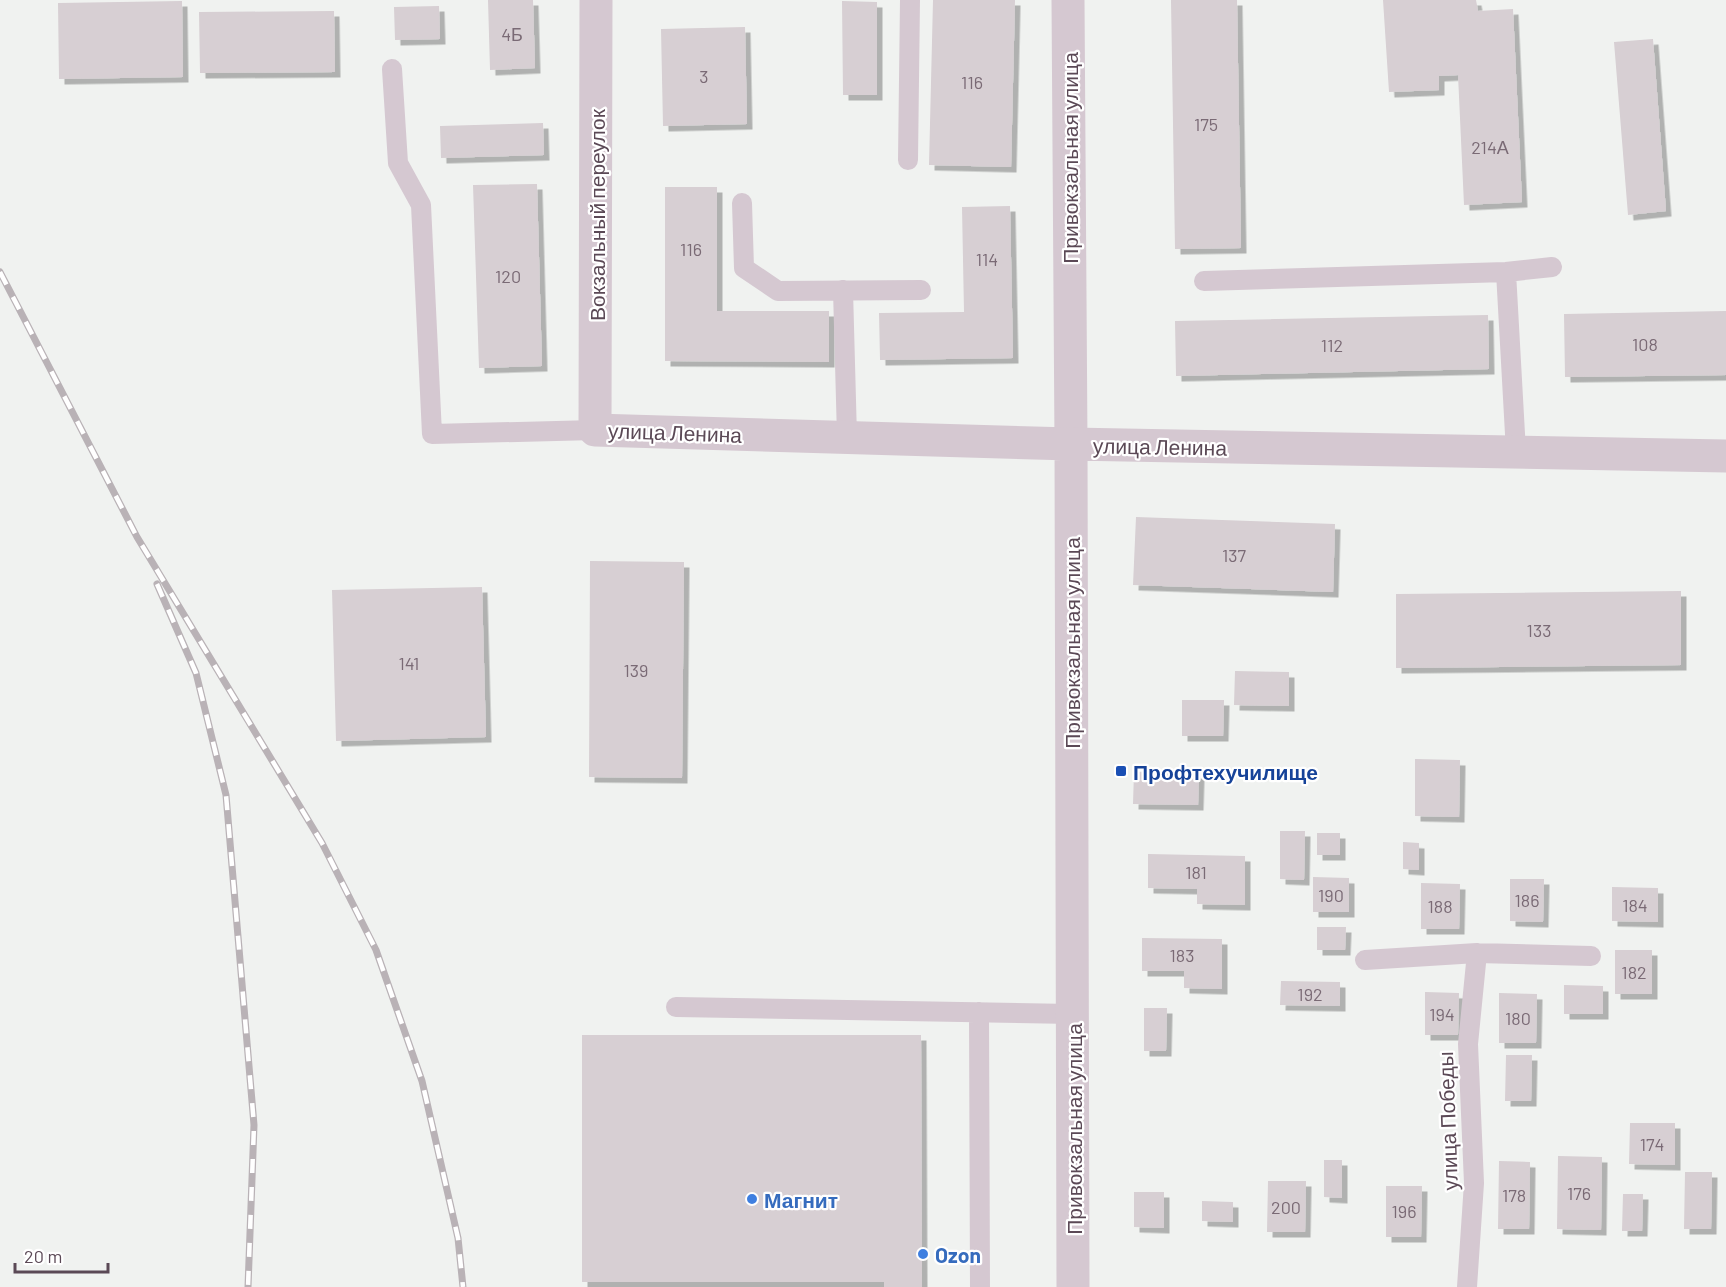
<svg xmlns="http://www.w3.org/2000/svg" width="1726" height="1287" viewBox="0 0 1726 1287" font-family="Barlow,sans-serif">
  <style>
    .building { fill: #d7cfd3; filter: url(#shadow) }
    .lines { fill: none; stroke-linecap: round; stroke-linejoin: round }
    .service { stroke: #d5c8d1; stroke-width: 20 }
    .minor { stroke: #d5c8d1; stroke-width: 33 }
    .tertiary { stroke: #d5c8d1; stroke-width: 33 }
    .rail-casing { stroke: #b9b2b6; stroke-width: 7 }
    .rail { stroke: #fff; stroke-width: 4.5; stroke-dasharray: 14; stroke-linecap: butt }
    .transit-dot { fill: #1a4fb4; stroke: #fff; stroke-width: 2 }
    .shop-dot { fill: #3f7fe0; stroke: #fff; stroke-width: 2 }
    .labels { text-anchor: middle; dominant-baseline: central; stroke-width: 4.5; stroke-linejoin: round; paint-order: stroke }
    .number-label { font-size: 18px; fill: #7a6a75 }
    .street-label { font-size: 21px; fill: #5b4956; stroke: #fff }
    .transit-label { font-size: 21px; font-weight: bold; fill: #164399; stroke: #fff; text-anchor: start }
    .shop-label { font-size: 21px; font-weight: bold; fill: #366cbe; stroke: #fff; text-anchor: start }
  </style>
  <defs>
    <filter id="shadow"><feDropShadow dx="5.5" dy="5.5" stdDeviation="0" flood-color="#0004"/></filter>
  </defs>
  <rect width="100%" height="100%" fill="#f0f2f0"/>
  <path class="building" d="M488 0H533L535 68 490 70Z
    M933 0H1015L1011 167 929 165Z
    M1171 0H1237L1241 248 1175 249Z
    M1383 0H1476L1478 11 1513 9 1522 202 1464 205 1458 75 1439 76V90L1389 92Z
    M182 1 183 77 59 79 58 3Z
    M842 1 877 2V95H843Z
    M439 6 440 39 395 40 394 7Z
    M334 11 335 72 200 73 199 12Z
    M745 27 747 124 663 126 661 29Z
    M1653 39 1666 211 1628 215 1614 42Z
    M543 123 544 155 441 158 440 126Z
    M537 184 542 366 479 368 473 185Z
    M665 187H717V311H829V362L665 361Z
    M1010 206 1013 358 880 360 879 313 964 312 962 207Z
    M1726 311V375L1565 377 1564 314Z
    M1488 315 1489 369 1176 376 1175 321Z
    M1136 517 1335 524 1333 592 1133 585Z
    M590 561 684 562 682 778 589 777Z
    M482 587 486 737 336 741 332 590Z
    M1681 591V665L1396 668V594Z
    M1235 671 1289 672V706L1234 705Z
    M1182 700H1224L1223 736H1182Z
    M1415 759 1460 760 1459 817 1415 816Z
    M1134 772 1199 773 1198 805 1133 804Z
    M1280 831H1305L1304 880 1280 879Z
    M1317 833H1340V855H1317Z
    M1403 842 1419 843V870L1403 869Z
    M1148 854 1245 856V905L1197 904V889L1148 888Z
    M1313 877 1349 878V912H1313Z
    M1510 879H1544L1543 922 1510 921Z
    M1421 883 1460 884 1459 929H1421Z
    M1612 887 1658 888V922L1612 921Z
    M1317 927H1346L1345 950H1317Z
    M1142 938 1222 939V989L1184 988V971H1142Z
    M1615 950H1652V994H1615Z
    M1281 981 1340 982V1006L1280 1005Z
    M1564 985 1603 986V1014H1564Z
    M1425 992 1459 993 1458 1035H1425Z
    M1499 993 1537 994 1536 1043H1499Z
    M1144 1008H1167L1166 1051H1144Z
    M582 1035H921L922 1287H884V1282H582Z
    M1506 1055H1532L1531 1101H1505Z
    M1630 1123H1675V1165L1629 1164Z
    M1558 1156 1602 1157 1601 1230 1557 1229Z
    M1324 1160H1342V1198L1324 1197Z
    M1499 1161 1530 1162 1529 1229H1498Z
    M1685 1172H1712L1711 1229H1684Z
    M1268 1181H1306L1305 1232H1267Z
    M1386 1186H1422L1421 1237H1386Z
    M1134 1192H1164V1228L1134 1227Z
    M1623 1194H1643L1642 1231H1622Z
    M1202 1201 1233 1202V1222L1202 1221Z"/>
  <g class="lines">
    <path class="service" d="M392 69 398 163 421 205 432 434 595 430
      M908 160 910 0
      M742 203 744 268 778 291 921 290
      M1506 272 1516 452
      M1204 281 1506 272 1552 267
      M843 290 847 437
      M1365 960 1477 953 1591 956
      M676 1007 1072 1014
      M979 1012 980 1287
      M1467 1287 1474 1183 1468 1044 1477 953"/>
    <path class="minor" d="M1068 0 1071 444"/>
    <path class="tertiary" d="M596 0 595 430 1071 444 1726 456
      M1071 444 1073 1287"/>
    <g class="rail-casing">
      <path id="rail" d="M0 272 137 537 322 843 376 950 422 1081 458 1238 463 1287
        M157 584 196 673 226 795 254 1125 248 1287"/>
    </g>
    <use href="#rail" class="rail"/>
  </g>
  <rect class="transit-dot" x="1115" y="765" width="12" height="12" rx="3"/>
  <g class="shop-dot">
    <circle cx="752" cy="1199" r="6"/>
    <circle cx="923" cy="1254" r="6"/>
  </g>
  <g class="labels">
    <g class="number-label">
      <text x="512" y="34">4Б</text>
      <text x="704" y="76">3</text>
      <text x="972" y="82">116</text>
      <text x="1206" y="124">175</text>
      <text x="1490" y="147">214А</text>
      <text x="691" y="249">116</text>
      <text x="987" y="259">114</text>
      <text x="508" y="276">120</text>
      <text x="1645" y="344">108</text>
      <text x="1332" y="345">112</text>
      <text x="1234" y="555">137</text>
      <text x="1539" y="630">133</text>
      <text x="409" y="663">141</text>
      <text x="636" y="670">139</text>
      <text x="1196" y="872">181</text>
      <text x="1331" y="895">190</text>
      <text x="1527" y="900">186</text>
      <text x="1635" y="905">184</text>
      <text x="1440" y="906">188</text>
      <text x="1182" y="955">183</text>
      <text x="1634" y="972">182</text>
      <text x="1310" y="994">192</text>
      <text x="1442" y="1014">194</text>
      <text x="1518" y="1018">180</text>
      <text x="1652" y="1144">174</text>
      <text x="1579" y="1193">176</text>
      <text x="1514" y="1195">178</text>
      <text x="1286" y="1207">200</text>
      <text x="1404" y="1211">196</text>
    </g>
    <g class="street-label">
      <text transform="translate(1069 158) rotate(-90)">Привокзальная улица</text>
      <text transform="translate(596 215) rotate(-90)">Вокзальный переулок</text>
      <text transform="translate(675 432) rotate(2)">улица Ленина</text>
      <text transform="translate(1160 446) rotate(1)">улица Ленина</text>
      <text transform="translate(1071 643) rotate(-90)">Привокзальная улица</text>
      <text transform="translate(1447 1121) rotate(-92)">улица Победы</text>
      <text transform="translate(1073 1129) rotate(-90)">Привокзальная улица</text>
    </g>
    <g class="transit-label">
      <text x="1133" y="771">Профтехучилище</text>
    </g>
    <g class="shop-label">
      <text x="764" y="1199">Магнит</text>
      <text x="935" y="1254">Ozon</text>
    </g>
  </g>
  <path d="M15 1263v9h93v-9" fill="none" stroke="#5b4956" stroke-width="3"/>
  <text x="24" y="1263" font-size="18" fill="#5b4956" stroke="#ffffff" stroke-width="4.5" paint-order="stroke">20 m</text>
</svg>
